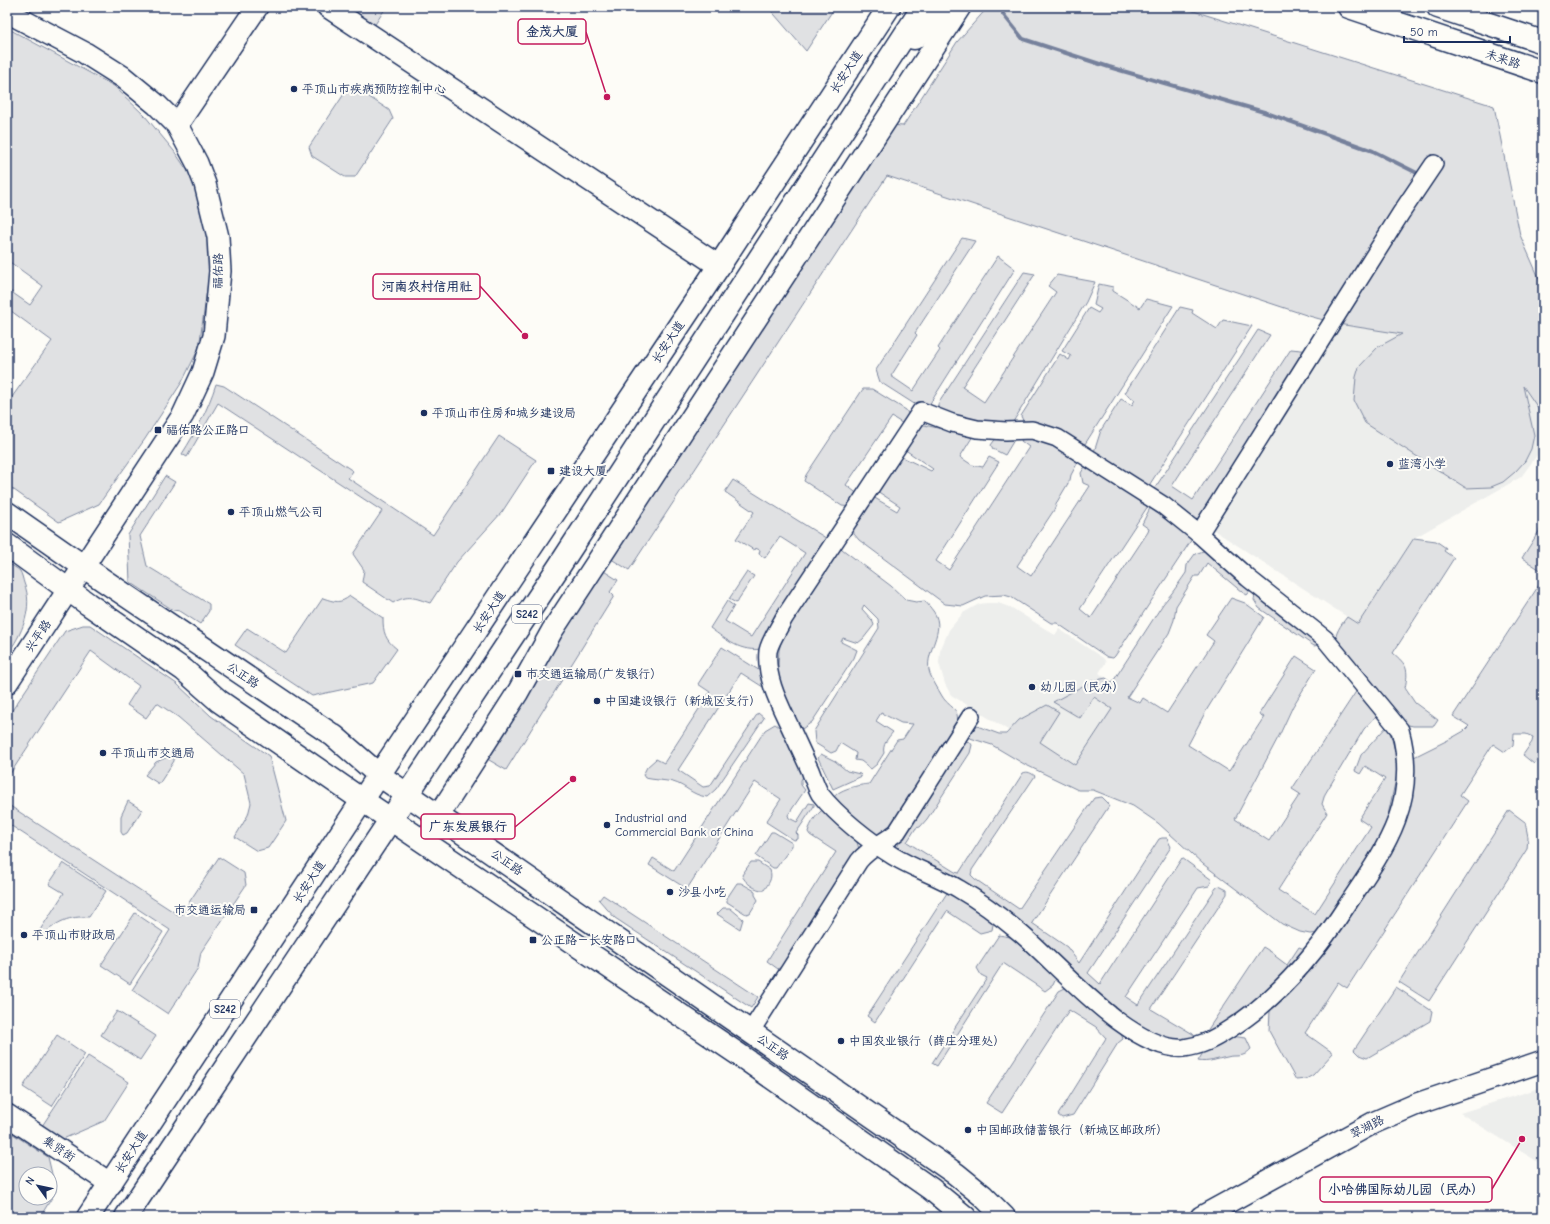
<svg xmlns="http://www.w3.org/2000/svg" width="1550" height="1224" viewBox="0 0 1550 1224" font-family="'Comic Neue','LXGW WenKai TC',sans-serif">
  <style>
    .built { fill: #edeeec }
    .green { fill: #e0e1e3; stroke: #7e88a0; fill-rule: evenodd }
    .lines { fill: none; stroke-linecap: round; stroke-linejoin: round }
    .stream { stroke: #76819c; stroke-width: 4 }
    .minor-casing { stroke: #1b2f5e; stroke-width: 20 }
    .tertiary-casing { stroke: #1b2f5e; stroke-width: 24 }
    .secondary-casing { stroke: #1b2f5e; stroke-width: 25 }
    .primary-casing { stroke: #1b2f5e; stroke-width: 25 }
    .minor { stroke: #fdfcf7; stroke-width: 17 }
    .tertiary { stroke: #fdfcf7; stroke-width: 21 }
    .secondary { stroke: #fdfcf7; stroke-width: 22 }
    .primary { stroke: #fdfcf7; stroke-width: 22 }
    .poi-dot { fill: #1b2f5e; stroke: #fdfcf7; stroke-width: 1.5 }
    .labels { text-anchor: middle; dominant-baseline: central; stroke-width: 4; stroke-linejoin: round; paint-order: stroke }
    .shield { fill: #fdfcf7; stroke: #5f6c8c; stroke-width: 1 }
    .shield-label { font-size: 11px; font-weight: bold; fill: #1b2f5e }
    .street-label { font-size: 12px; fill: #1b2f5e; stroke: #fdfcf7 }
    .poi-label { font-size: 12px; fill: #1b2f5e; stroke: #fdfcf7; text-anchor: start }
    .leader { fill: none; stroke: #c2185b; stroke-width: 1.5 }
    .callout-dot { fill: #c2185b; stroke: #fdfcf7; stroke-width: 1.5 }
    .callout { fill: #fdfcf7; stroke: #c2185b; stroke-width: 1.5 }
    .callout-label { font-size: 13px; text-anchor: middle; font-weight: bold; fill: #1b2f5e }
  </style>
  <rect width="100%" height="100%" fill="#fdfcf7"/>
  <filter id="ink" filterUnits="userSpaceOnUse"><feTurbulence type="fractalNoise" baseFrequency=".025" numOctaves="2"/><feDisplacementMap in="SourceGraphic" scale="8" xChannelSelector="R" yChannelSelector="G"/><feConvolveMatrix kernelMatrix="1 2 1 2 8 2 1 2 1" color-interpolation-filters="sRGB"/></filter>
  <g filter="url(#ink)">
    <path class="built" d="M1338 324 1416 336 1522 384 1535 402 1543 433 1540 451 1521 477 1414 538 1358 624 1209 527Z
      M987 603H998L1012 608 1055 635 1059 629 1103 658 1106 662 1099 673 1120 689 1127 697 1076 767 1057 760 951 695 945 684 939 663 940 651 949 630 963 613 979 604Z
      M1543 1087V1165L1460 1113Z"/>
    <path class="green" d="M345 7H382L385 9 374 26Z
      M768 7H835L806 51Z
      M988 7H1181L1494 106 1520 235 1543 287V405L1538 408 1523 386 1534 435 1531 449 1525 461 1515 472 1503 482 1491 487 1466 488 1365 423 1354 401 1356 377 1359 367 1378 347 1402 334 1338 324 1309 316 887 176 629 570 608 557 890 125 903 126 957 42Z
      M7 28 114 86 145 116 174 151 191 176 204 207 212 253 199 348 182 382 145 439 99 504 59 522 7 485V446L8 444 7 443V404L52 341 7 308V289L30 305 43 286 7 260Z
      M357 89 389 110 393 119 355 177H345L312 156 309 147 346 91Z
      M962 238 975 241 915 333 917 335 891 376 913 391 940 350 938 348 998 256 1015 269 929 405 919 407 880 382 876 370Z
      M1024 272 1035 274 962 387 984 402 1056 292 1048 286 1057 275 1095 282 1086 302 1013 422C993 423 954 422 938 409V404Z
      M1099 284 1113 287V291L1140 308 1146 299 1173 306 1085 444 1034 423H1024L1021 416 1060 354 1069 360 1071 356 1062 351 1089 308 1098 313 1101 309 1094 305Z
      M1180 307 1193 310 1192 313 1217 329 1223 320 1252 326 1148 487 1094 452 1101 430 1121 399 1132 405 1135 400 1125 393Z
      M1258 330 1270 335 1172 486 1193 500 1291 349 1311 351 1196 526 1153 491Z
      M216 384 224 386 353 471 348 478 433 535 499 436 536 460 502 512 457 562 430 603C415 598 408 594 393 603L362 582 364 570 353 554 382 511 218 403 187 457 182 454C196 432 208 409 216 384Z
      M863 389H872L906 410 910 417 905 425 892 417 846 485 859 495 851 507 842 506 804 481 806 475Z
      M920 424 973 436 960 457 972 465 983 467 989 457 999 462 936 561 949 570 1029 447 1021 441 1024 435 1053 443 1079 460 1071 475 1070 480 1057 502 1054 510 1017 566 1031 576 1090 486 1083 483 1081 473 1084 468 1088 466 1148 506 1080 609 1091 618 1148 532 1149 529 1142 524 1150 508 1192 539 1115 656 1113 658 1107 657 1057 623H1051L1011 597 1004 595 985 596 963 606 945 604 859 540 854 534 853 528 873 497 897 511 900 506 877 491 900 456 931 471 933 469 904 449Z
      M997 437 1013 439 1014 440 1005 455 993 449 991 445Z
      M165 476 175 482 140 536 147 566 209 604V611L200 624 180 611 173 610 130 582 128 535Z
      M733 480 829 540 763 649C740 652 728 641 710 628L727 601 734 606 725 621 751 637 805 553 780 537 765 558 759 554 760 550 755 548 754 550 736 539 754 512 725 492Z
      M1543 525V578L1542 571 1522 558Z
      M1414 538 1436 541 1446 548 1444 551 1454 558 1393 653C1407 665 1409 669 1405 688L1415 703 1438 720 1434 726H1413L1404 724 1335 644C1335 633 1340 626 1347 617L1358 624Z
      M838 546 891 586 906 600 916 602 925 601C929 606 934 611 936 616 944 635 923 654 930 674 933 681 938 689 942 696 949 708 960 707 957 724L893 826 877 837 833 799C837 789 859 785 869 784L897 740 903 739 913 724 901 723 881 713 876 721 893 732C888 738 882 745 884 753L877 764 871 769 861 761 855 760 856 753 840 743 836 751 831 753 815 743 814 731 879 628 878 619 864 605 862 609 872 620 874 625 863 639 858 643 843 638 841 642 857 650 854 658 812 722 799 731 777 681 779 650 784 631Z
      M1206 550 1252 589 1247 595 1242 592 1207 563 1199 576H1195L1176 606 1174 620 1169 633 1127 697 1140 703 1143 698 1167 713 1214 641 1206 635 1231 598 1245 603 1264 617 1206 711 1188 745 1229 771 1264 717 1259 714 1296 656 1316 669 1293 706 1280 734 1235 819 1269 841 1300 794 1292 789 1359 687 1378 714 1364 729 1325 794 1322 804 1327 813 1278 890 1315 914 1371 827 1359 819 1385 779 1365 766 1360 774 1355 771 1361 755 1388 725 1399 765 1384 833 1372 854 1362 868 1348 897 1322 933 1310 934 1300 932 1282 924 1203 864 1158 823 1133 806 1093 790H1078L1024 764 992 745 967 737 969 731 977 726 999 734H1006L1019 720 1047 705 1059 712 1040 742 1075 765 1112 709 1094 697 1080 718 1053 702 1092 681 1106 678 1112 683 1163 604 1172 593 1186 573 1187 565 1195 554Z
      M7 563C11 565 17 568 20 571 22 574 23 580 24 583 34 607 22 635 7 654Z
      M599 568 618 580 610 592 614 596 506 770 484 757Z
      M747 572 754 576 736 603 729 599Z
      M1543 579V754L1541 753 1534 764 1523 755 1532 742 1533 737 1526 734H1514L1513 745 1505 752 1493 744 1460 795 1468 801 1347 988 1338 982 1305 1033 1333 1053 1313 1075 1306 1079 1296 1080 1269 1031 1270 1011 1273 1005 1328 947 1392 849 1406 820 1411 801 1410 764 1414 757 1450 739 1464 731 1469 726 1453 716Z
      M1260 594 1319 645 1314 646 1259 608 1254 600 1255 595Z
      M350 596 383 618C383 632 385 640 397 649L373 683 312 696 235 645 247 628 286 653 323 598C335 602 340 604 350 596Z
      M83 625H90L177 684 211 716 269 756 286 821 268 848 257 851 235 837 248 815 251 803 244 774 178 717 157 703 146 718 127 705 139 686 91 651 10 774 7 775V718L65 631Z
      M722 647 765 674 767 682 763 687 741 673 678 770 703 787 710 786 758 713 764 718 716 789 707 797C691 795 687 786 673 782 664 780 654 780 645 778L643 775 647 767 656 759 664 763 710 692 698 684Z
      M775 724 782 729 805 773 801 780V785L805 790 788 815 789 818 797 822 809 803 814 804V806L796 833 798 835V839L794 840 766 822 781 799 755 782 687 889 649 865 653 858 674 871 765 730Z
      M964 741 970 742 972 745 970 753 927 819 920 827 916 828 907 842 955 872 959 873 1023 773C1028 771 1031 773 1035 776L972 870 971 875 975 879 1019 909 1094 798 1102 797 1108 803 1109 806 1032 923 1067 947 1079 963 1159 839 1162 838H1167L1171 847 1088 973 1100 984 1182 858 1212 880 1209 886 1198 888 1126 997 1138 1005 1216 888 1219 886 1227 890V894L1151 1009 1193 1034 1197 1041 1167 1040 1138 1026 899 850 898 845 962 742Z
      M821 754 835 761 847 771 860 774 862 776 833 789 818 758Z
      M170 756 174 757V761L159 784 145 775 156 762Z
      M128 801 142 810 127 833 123 835 121 832V816Z
      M7 804 180 916 219 857 244 873 246 885 201 952 198 968 168 1014 132 990 170 930 7 823Z
      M824 809 858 837 857 842 859 849 788 962 778 969 767 961 836 852 810 835 808 832C810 824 817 813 824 809Z
      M1509 810 1525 822 1528 837 1527 849 1429 1001 1399 982Z
      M771 832H774L792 843V846L776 868H773L756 856Z
      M751 862H758L770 870C773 879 768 884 764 890 756 891 744 882 742 875Z
      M63 863 106 891 89 917C70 916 56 921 43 936L38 933 64 893 49 884Z
      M737 883H741L755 891V895L758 900 750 913 746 914 727 902V898Z
      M955 892 994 919 992 930 980 933 947 911 875 1022 867 1016 947 893Z
      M603 895 758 997 751 1008 615 918 599 900Z
      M723 908H730L743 919 740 929 717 914Z
      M135 913 163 932 130 984 101 965Z
      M999 935 1016 938 1058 974 1053 985 1045 991 1003 963 937 1066 932 1063 987 978 981 975 977 968Z
      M1263 947 1276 955 1275 956 1287 965 1299 947 1307 950 1248 1012 1205 1034Z
      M1396 987 1432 1011 1430 1021 1367 1058 1359 1055 1354 1050Z
      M1065 988 1072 990 1121 1033 1123 1039 1118 1043 1073 1115 1062 1118 1058 1115 1106 1038 1096 1027 1069 1010 1002 1113 986 1103 1059 991Z
      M117 1011 156 1036 140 1060 101 1035Z
      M57 1035 85 1054 52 1106 23 1087Z
      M1231 1036 1246 1038 1251 1049C1248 1051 1247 1054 1243 1055 1238 1057 1232 1055 1227 1057 1217 1059 1208 1063 1198 1061L1204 1051Z
      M88 1056 129 1082 104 1121 63 1139 42 1126Z
      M7 1130 48 1157 56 1191 40 1217H7V1175L10 1171 7 1169ZM26 1174H50V1198H26Z"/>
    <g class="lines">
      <path class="stream" d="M1003 14 1023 39 1109 67 1264 112 1373 151 1419 174"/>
      <g class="minor-casing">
        <path id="minor" d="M921 411 952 423 977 429 1006 431 1032 430 1057 438 1164 506 1199 534 1248 578 1325 639 1400 730C1420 802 1385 849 1347 905 1316 953 1277 1000 1228 1030 1214 1039 1201 1046 1184 1048 1131 1052 1059 965 1019 932 1000 916 980 901 959 889 938 876 914 869 893 856 869 841 837 816 820 794 816 787 813 778 810 770 804 757 798 744 792 731 781 707 765 679 768 651 770 641 779 628 784 618Z
          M1199 534 1401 213 1434 164
          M751 1031 859 861C869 848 885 842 897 832L971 716"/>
      </g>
      <g class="tertiary-casing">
        <path id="tertiary" d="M328 7 719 266
          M7 12 85 53 123 77 157 105 177 125 197 163 205 184 218 237 220 271 214 336 203 372 183 415 7 683
          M177 125 257 7
          M439 815 518 692 552 631 960 7
          M7 1115 111 1184
          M1201 1217 1373 1123 1417 1104 1543 1061"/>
      </g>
      <g class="secondary-casing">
        <path id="secondary" d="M7 513 103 580 334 736 379 775 956 1174 983 1196 1004 1217
          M7 545 88 604 184 670 219 701 362 800 738 1054 931 1189 965 1217"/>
      </g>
      <g class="primary-casing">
        <path id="primary" d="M1349 7 1543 72
          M1438 7 1543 42
          M914 38 945 7
          M88 1217 379 775 719 266 889 7
          M126 1217 560 565 923 7"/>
      </g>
      <use href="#minor" class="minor"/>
      <use href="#tertiary" class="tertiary"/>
      <use href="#secondary" class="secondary"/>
      <use href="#primary" class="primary"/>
    </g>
  </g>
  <g class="poi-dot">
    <circle cx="294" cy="89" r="4"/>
    <circle cx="424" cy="413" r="4"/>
    <rect x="154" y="426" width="8" height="8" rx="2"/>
    <circle cx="1390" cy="464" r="4"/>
    <rect x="547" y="467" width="8" height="8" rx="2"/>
    <circle cx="231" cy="512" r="4"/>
    <rect x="514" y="670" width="8" height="8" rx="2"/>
    <circle cx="1032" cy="687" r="4"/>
    <circle cx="597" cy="701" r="4"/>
    <circle cx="103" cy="753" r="4"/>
    <circle cx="607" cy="825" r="4"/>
    <circle cx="670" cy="892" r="4"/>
    <rect x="250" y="906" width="8" height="8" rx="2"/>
    <circle cx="24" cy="935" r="4"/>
    <rect x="529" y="936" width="8" height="8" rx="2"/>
    <circle cx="841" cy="1041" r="4"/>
    <circle cx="968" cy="1130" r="4"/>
  </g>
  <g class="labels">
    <g class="shield">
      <rect x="512" y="605" width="30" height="18" rx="3"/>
      <rect x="210" y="1000" width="30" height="18" rx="3"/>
    </g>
    <g class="shield-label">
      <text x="527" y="614">S242</text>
      <text x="225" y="1009">S242</text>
    </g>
    <g class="street-label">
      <text transform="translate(1503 59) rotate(18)">未来路</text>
      <text transform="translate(846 72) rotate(-57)">长安大道</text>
      <text transform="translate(218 271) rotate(-89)">福佑路</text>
      <text transform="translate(668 342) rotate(-56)">长安大道</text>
      <text transform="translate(489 612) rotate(-56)">长安大道</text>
      <text transform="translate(38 636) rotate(-56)">兴平路</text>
      <text transform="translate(243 675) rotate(34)">公正路</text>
      <text transform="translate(507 862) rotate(35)">公正路</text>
      <text transform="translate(309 882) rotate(-57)">长安大道</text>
      <text transform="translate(773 1047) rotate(35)">公正路</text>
      <text transform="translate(1367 1127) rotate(-27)">翠湖路</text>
      <text transform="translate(59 1149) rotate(33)">集贤街</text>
      <text transform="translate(131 1152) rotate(-57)">长安大道</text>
    </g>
    <g class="poi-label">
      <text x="302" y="89">平顶山市疾病预防控制中心</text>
      <text x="432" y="413">平顶山市住房和城乡建设局</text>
      <text x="166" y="430">福佑路公正路口</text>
      <text x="1398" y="464">蓝湾小学</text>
      <text x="559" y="471">建设大厦</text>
      <text x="239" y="512">平顶山燃气公司</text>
      <text x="526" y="674">市交通运输局(广发银行)</text>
      <text x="1040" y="687">幼儿园（民办）</text>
      <text x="605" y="701">中国建设银行（新城区支行）</text>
      <text x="111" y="753">平顶山市交通局</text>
      <text x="615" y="818">Industrial and<tspan x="615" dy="14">Commercial Bank of China</tspan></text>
      <text x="678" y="892">沙县小吃</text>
      <text x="246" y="910" text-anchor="end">市交通运输局</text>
      <text x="32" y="935">平顶山市财政局</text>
      <text x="541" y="940">公正路－长安路口</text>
      <text x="849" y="1041">中国农业银行（薛庄分理处）</text>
      <text x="976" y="1130">中国邮政储蓄银行（新城区邮政所）</text>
    </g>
  </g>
  <path class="leader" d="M607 97L586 32M525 336L480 286M573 779L515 827M1522 1139L1492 1189"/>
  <g class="callout-dot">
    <circle cx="607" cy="97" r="4"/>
    <circle cx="525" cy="336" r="4"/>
    <circle cx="573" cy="779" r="4"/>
    <circle cx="1522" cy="1139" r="4"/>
  </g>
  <g class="callout">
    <rect x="518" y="19" width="68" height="25" rx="4"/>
    <rect x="373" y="274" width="107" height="25" rx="4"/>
    <rect x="421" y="814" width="94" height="25" rx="4"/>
    <rect x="1320" y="1177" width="172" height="25" rx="4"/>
  </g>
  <g class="callout-label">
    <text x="552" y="36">金茂大厦</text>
    <text x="427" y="291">河南农村信用社</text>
    <text x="468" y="831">广东发展银行</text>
    <text x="1406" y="1194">小哈佛国际幼儿园（民办）</text>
  </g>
  <rect width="1550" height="1224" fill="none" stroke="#fdfcf7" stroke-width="24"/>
  <rect x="12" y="12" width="1526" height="1200" fill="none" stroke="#1b2f5e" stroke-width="1.5" filter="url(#ink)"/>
  <g transform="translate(38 1186) rotate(303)"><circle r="19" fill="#fdfcf7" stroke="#a3aaba"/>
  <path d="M0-3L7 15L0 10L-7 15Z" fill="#1b2f5e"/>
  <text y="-6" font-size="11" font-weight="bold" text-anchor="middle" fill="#1b2f5e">N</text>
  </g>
  <path d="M1404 36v6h106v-6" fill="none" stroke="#1b2f5e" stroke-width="2"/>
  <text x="1410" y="36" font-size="12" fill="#1b2f5e" stroke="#fdfcf7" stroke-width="3" paint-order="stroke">50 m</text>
</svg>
